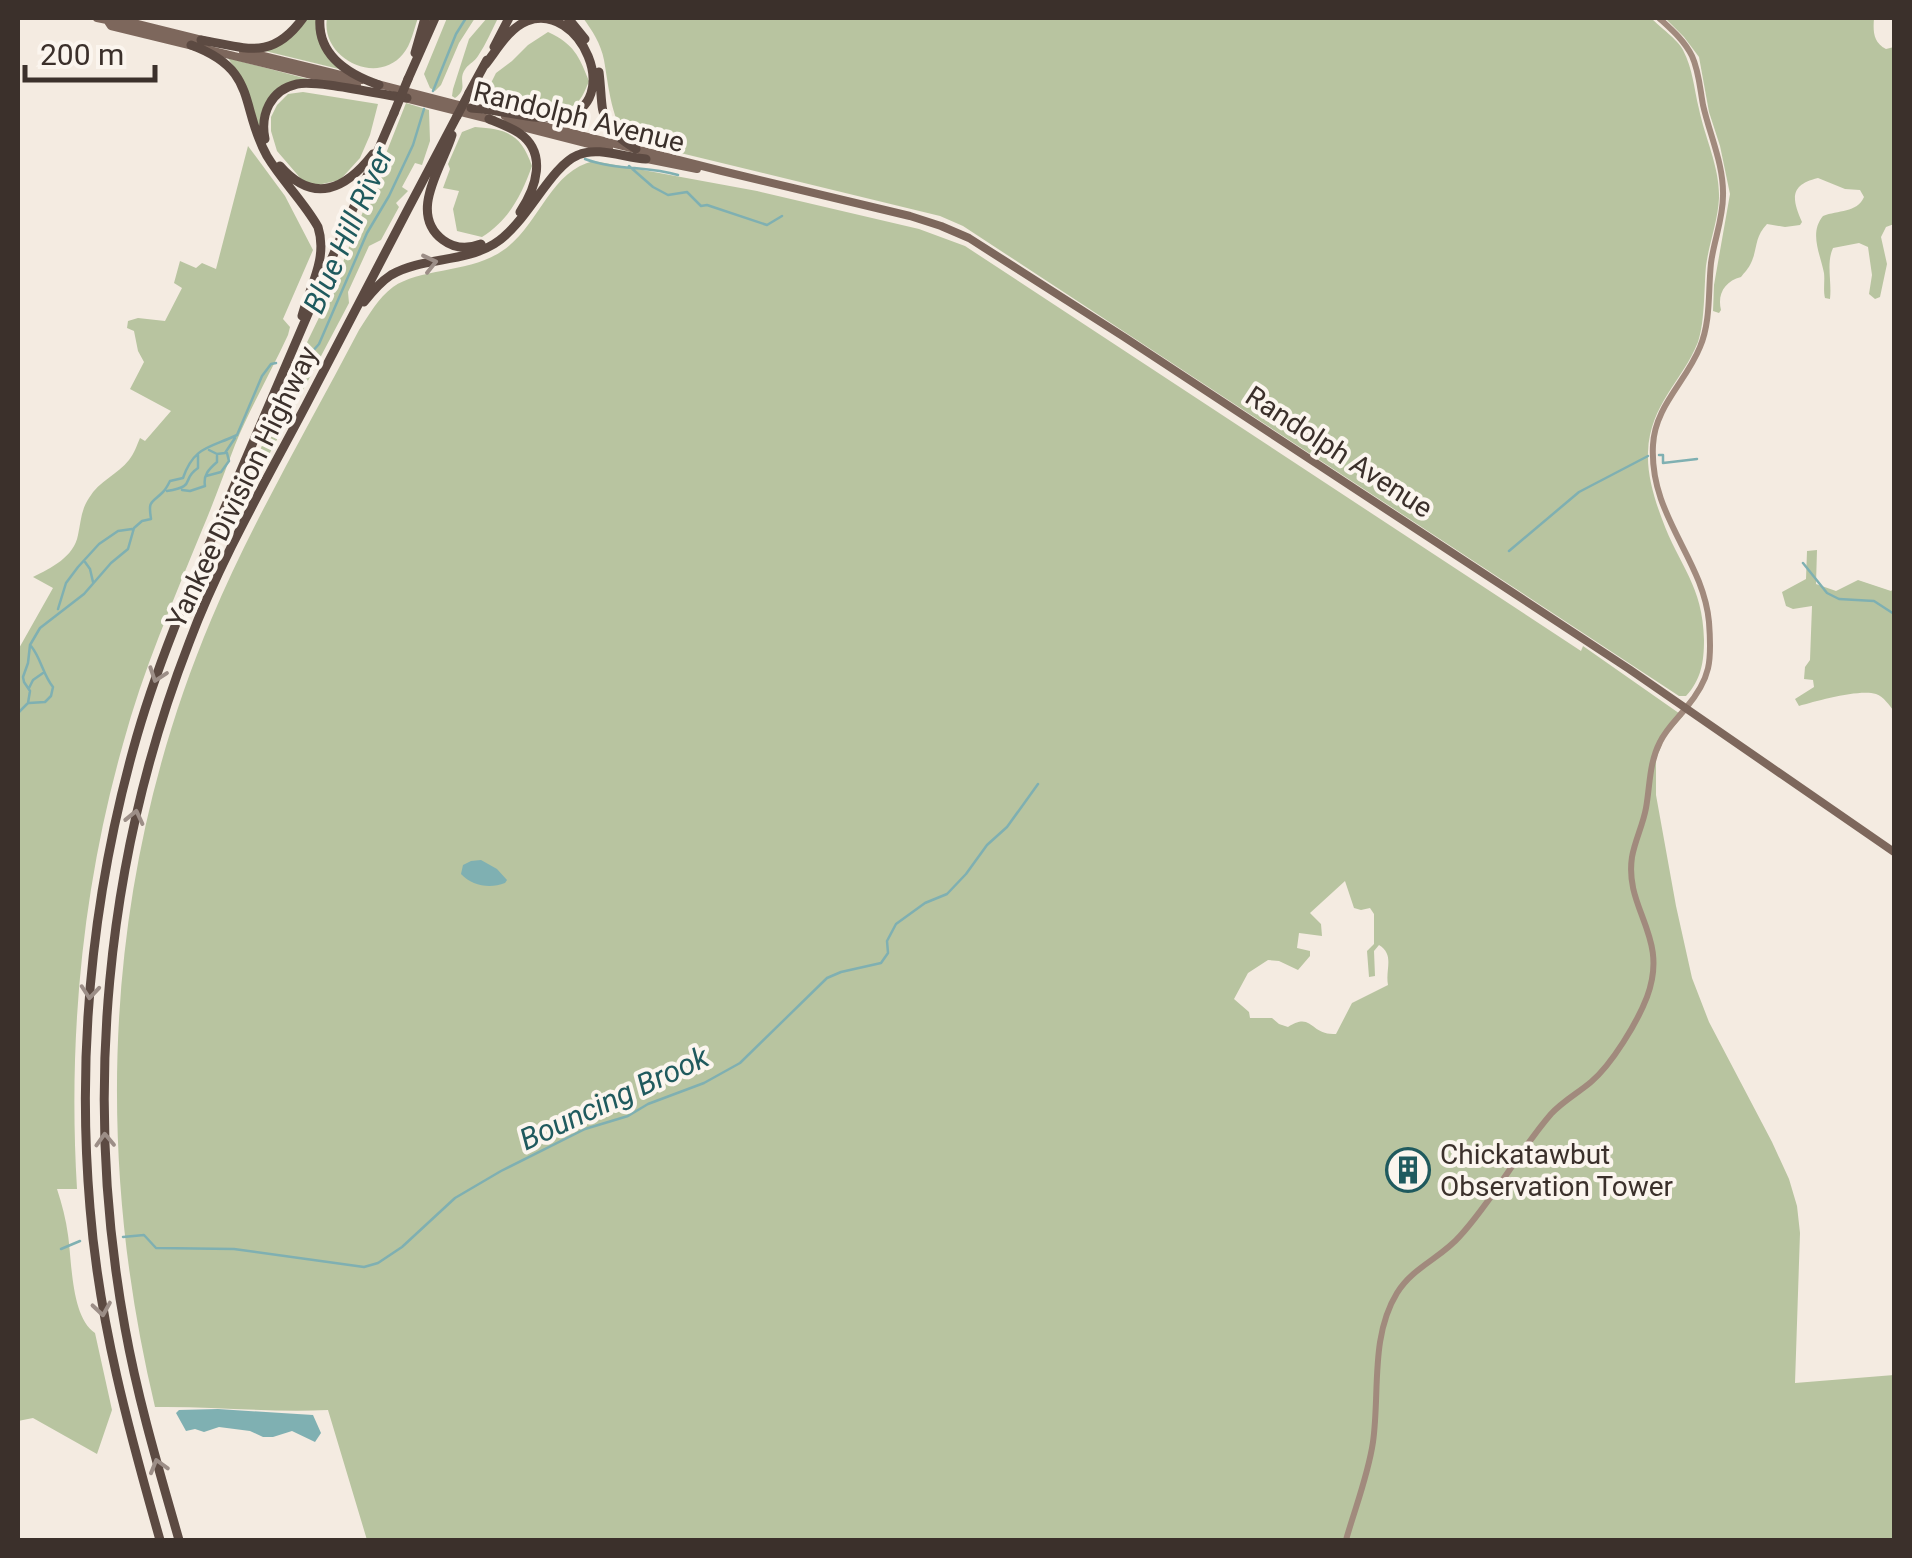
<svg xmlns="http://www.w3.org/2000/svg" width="1912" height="1558" viewBox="0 0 1912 1558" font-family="Roboto,sans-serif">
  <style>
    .green { fill: #b8c4a0; fill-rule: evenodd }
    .water { fill: #7fb0b2 }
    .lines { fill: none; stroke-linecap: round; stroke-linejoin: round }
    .stream { stroke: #7fb0b2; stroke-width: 2.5 }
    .secondary { stroke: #a18a7d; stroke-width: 6 }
    .primary { stroke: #7d675c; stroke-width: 8 }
    .highway { stroke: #5c4a42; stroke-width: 9 }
    .highway-bridge { stroke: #5c4a42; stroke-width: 9 }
    .oneway { stroke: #9c8e87 }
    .labels { text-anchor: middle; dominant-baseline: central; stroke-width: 8; stroke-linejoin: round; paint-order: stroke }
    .street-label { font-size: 28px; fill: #3b302b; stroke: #fbf5ee }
    .poi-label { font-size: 28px; fill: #3b302b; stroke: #fbf5ee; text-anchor: start }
    .water-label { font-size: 30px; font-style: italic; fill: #1f5a5e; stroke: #fbf5ee }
  </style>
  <rect width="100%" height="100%" fill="#f4ebe1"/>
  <path class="green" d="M307 18H318L339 69 265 51 290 39Z
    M327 18H418C414 29 411 45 403 54 376 87 320 57 327 18Z
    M447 18H475L459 43 441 85 435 91 430 88 424 74Z
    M487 18H498C492 30 486 44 478 56 475 61 469 64 466 68 456 81 470 87 455 98L452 96 453 89 469 39Z
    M583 18H1651C1660 27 1678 40 1683 50 1693 69 1694 89 1699 109 1705 138 1720 168 1719 198 1718 221 1709 243 1706 266 1704 287 1705 322 1698 342 1682 382 1650 404 1648 452 1647 474 1654 498 1662 519 1679 566 1703 585 1704 640 1704 662 1701 680 1686 696H1679L963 226 940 216 631 141C612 128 608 82 604 60 601 44 592 30 583 18Z
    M1665 18H1874C1873 31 1873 42 1886 49L1894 47V224L1886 227 1881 237 1887 264 1880 297 1875 299 1869 294 1872 275 1868 247 1859 243 1833 248C1826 263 1832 282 1830 299L1825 298C1823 290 1825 281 1824 273 1820 253 1809 233 1823 216 1838 210 1857 213 1864 197L1860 190 1845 189 1818 178C1789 185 1792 199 1802 222L1800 225 1785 227 1767 224C1754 238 1758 248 1751 263 1749 268 1744 273 1741 277 1725 281 1717 294 1721 310L1719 313 1713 311 1714 285 1730 194 1720 146 1709 112 1699 57 1684 37Z
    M548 32C574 44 579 56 589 81 585 91 581 102 571 107 555 115 504 107 484 104L486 93 496 73 512 61 528 45Z
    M228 58 319 82 277 90 259 128 234 67Z
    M303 92 378 104 370 135 360 158 340 180 313 186 302 180 277 151 271 131V117L277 105 288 94Z
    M406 103 429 110 430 141 422 165 415 163 402 187 408 191 396 203 399 207 381 240 369 246 348 292 349 303 254 483 247 481 295 367 330 295Z
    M475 127C507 129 521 134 532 166 521 196 509 220 482 237L457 231 453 209 459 191 443 188 450 169 448 164 462 132Z
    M248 146 285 196 313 250 283 319 290 327 288 335C271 372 250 408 235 445 224 473 214 502 202 530 173 601 143 670 123 744 82 889 68 1038 77 1189H57C62 1204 66 1220 68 1235 72 1262 71 1317 95 1333L112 1410 97 1454 33 1418 18 1421V650L53 588 33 577C51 568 74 557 78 535 81 521 81 510 89 498 99 481 118 474 129 460 134 454 137 445 140 438L145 441 171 411 130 389 144 362 138 351 134 331 127 328 128 321 138 318 165 321 182 288 174 283 180 261 196 268 202 263 216 269Z
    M594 161 757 191 919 229 965 246 1581 651 1583 646 1683 716 1665 737 1656 759V795L1676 906 1692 978 1709 1022 1772 1142 1789 1179 1797 1206 1800 1233 1795 1383 1894 1375V1540H367L328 1410C270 1413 212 1406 155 1407 92 1143 105 872 211 620 253 520 309 426 359 330 369 315 378 298 393 287 420 268 470 273 502 251 539 227 549 171 594 161ZM1345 881 1354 908 1361 910 1370 908 1374 914V944L1367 951 1369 977 1375 976 1374 951 1379 945C1395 955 1385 969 1388 985L1352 1003 1336 1034C1310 1036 1313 1011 1288 1027L1279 1024 1272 1018H1250L1249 1012 1234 999 1248 973 1268 960 1279 961 1298 970 1310 956V951L1297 948 1299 933 1322 936 1321 924 1310 913Z
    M1817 550 1816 584 1836 591 1858 580 1891 591 1894 588V711C1889 705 1884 697 1876 694 1859 689 1817 701 1799 706L1795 699 1814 687 1813 680 1804 679 1805 667 1810 660 1812 606 1793 609 1786 606 1782 592 1806 579 1807 551Z"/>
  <path class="water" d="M481 860 497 869 507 880 505 883C490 889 472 886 461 874L463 865 471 861Z
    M218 1409 313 1415 321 1433 315 1442 292 1431 273 1437H263L250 1431 219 1427 204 1432 195 1429 186 1431 176 1413 179 1410Z"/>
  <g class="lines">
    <path class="stream" d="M433 91 456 34 466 18
      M585 159C614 170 647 166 678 175
      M629 166 653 187 668 195 687 192 701 206 707 205 767 225 782 216
      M299 358 312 352 319 344 367 233 389 196 413 145 424 109
      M209 450 217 454 225 453 235 438
      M1659 455H1663V463L1697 459
      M206 476 221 472 229 461 227 453
      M182 490 190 491 205 486C203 475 209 469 217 462V456
      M167 491C198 486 180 480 198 468V455
      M1509 551 1579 492 1648 456
      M85 562 90 569 93 582
      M1803 563 1827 593 1839 599 1874 601 1894 614
      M58 609 66 583 78 567 99 544 118 531 132 529
      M29 688 33 680 43 673
      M29 703 45 702 51 696 53 687C43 675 41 658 31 646
      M18 713 28 703 30 691 24 682 23 677 28 663 30 645 40 628 84 594 111 563 128 549 134 528 142 521 151 519C148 500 151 504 163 492 166 489 168 485 170 481L183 478C194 446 210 448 237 435L262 376 271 364 276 363
      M123 1237 144 1235 156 1248 234 1249 364 1267 378 1263 402 1247 455 1198 501 1171 585 1129 628 1116 648 1104 704 1083 740 1063 827 978 841 972 881 963 888 953 887 941 896 924 925 903 947 894 966 874 987 845 1007 827 1038 784
      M61 1249 80 1241"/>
    <path class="secondary" d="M1346 1540C1355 1508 1368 1476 1373 1442 1380 1393 1370 1337 1397 1293 1413 1267 1441 1258 1460 1236 1494 1199 1518 1152 1551 1114 1563 1101 1578 1093 1591 1082 1612 1064 1637 1023 1647 997 1670 936 1624 910 1632 857 1635 840 1643 825 1646 808 1650 786 1649 763 1660 742 1666 729 1677 719 1686 708 1711 678 1712 661 1709 622 1703 558 1649 516 1653 445 1655 406 1686 382 1700 347 1711 321 1708 291 1711 263 1714 240 1723 219 1723 196 1724 165 1710 136 1703 105 1700 89 1699 71 1692 56 1684 40 1671 29 1659 18"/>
    <path class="primary" d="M97 18 107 20 111 26 357 86
      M107 20 113 18 206 41
      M243 51 361 80
      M374 83 467 107
      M405 98 493 120
      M505 116 722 171 910 216 941 226 969 238 1124 337 1629 669 1894 852
      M507 123 609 149
      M642 158 697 169"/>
    <path class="highway" d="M320 18C317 55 347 74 379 85
      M568 18 585 39
      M201 40C247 48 272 61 303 18
      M191 45C259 70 239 106 267 156 282 181 304 202 318 227 328 258 310 286 302 316
      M494 47 509 18
      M415 53 425 18
      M599 72C604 113 596 125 636 149
      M408 79 435 18
      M469 93 487 60
      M471 108C498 109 539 122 563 117 625 103 580 1 527 21 509 28 497 50 485 65
      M489 119C499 123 510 127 519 133 548 153 536 188 520 212
      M452 135C443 166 407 213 443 240 455 249 468 249 481 244
      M265 139C260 115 270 90 297 84 319 80 381 95 407 98
      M280 166C314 205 346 189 373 154
      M364 302C372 292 380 282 391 275 422 257 463 263 494 244 527 224 549 167 578 155 598 146 625 158 646 159
      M160 1540C129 1431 99 1322 90 1208 77 1054 92 899 133 750 158 658 198 570 236 482 288 359 341 236 394 113
      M179 1540C159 1470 138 1400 125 1328 83 1098 105 860 189 643 220 560 265 483 306 405 356 309 406 212 457 116"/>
    <path class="highway-bridge" d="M394 113 408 79
      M457 116 469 93"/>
  </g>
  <defs><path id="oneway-chevron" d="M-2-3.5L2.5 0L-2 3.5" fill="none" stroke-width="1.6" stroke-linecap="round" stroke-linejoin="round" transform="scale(2.5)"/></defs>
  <g class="oneway">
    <use href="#oneway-chevron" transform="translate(430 263) rotate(-13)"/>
    <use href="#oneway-chevron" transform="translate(157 675) rotate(109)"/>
    <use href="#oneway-chevron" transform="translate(135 817) rotate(-77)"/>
    <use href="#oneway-chevron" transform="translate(90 992) rotate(95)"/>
    <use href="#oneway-chevron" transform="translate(105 1140) rotate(-92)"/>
    <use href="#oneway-chevron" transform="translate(102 1309) rotate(81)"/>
    <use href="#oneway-chevron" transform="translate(158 1466) rotate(-106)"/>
  </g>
  <defs>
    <g id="building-ring" transform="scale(2.25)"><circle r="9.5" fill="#fbf5ee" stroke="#1f5a5e" stroke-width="1.5"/><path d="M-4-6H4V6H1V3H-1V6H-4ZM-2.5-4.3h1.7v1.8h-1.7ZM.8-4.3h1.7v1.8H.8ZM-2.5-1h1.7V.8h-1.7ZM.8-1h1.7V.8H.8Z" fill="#1f5a5e"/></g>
  </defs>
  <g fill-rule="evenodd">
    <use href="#building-ring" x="1408" y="1170"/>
  </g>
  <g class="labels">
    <g class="street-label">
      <text transform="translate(579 117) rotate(14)">Randolph Avenue</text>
      <text transform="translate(1339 452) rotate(33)">Randolph Avenue</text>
      <text transform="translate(242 487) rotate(-64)">Yankee Division Highway</text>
    </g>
    <g class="poi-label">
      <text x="1440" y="1154">Chickatawbut<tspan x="1440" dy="32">Observation Tower</tspan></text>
    </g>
    <g class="water-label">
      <text transform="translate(348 230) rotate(-66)">Blue Hill River</text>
      <text transform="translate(614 1098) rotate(-25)">Bouncing Brook</text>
    </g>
  </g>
  <rect width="1912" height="1558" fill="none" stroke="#3b302b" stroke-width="40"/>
  <path d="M25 65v15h130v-15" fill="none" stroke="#3b302b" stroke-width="5"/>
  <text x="40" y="65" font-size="30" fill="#3b302b" stroke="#fbf5ee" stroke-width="8" paint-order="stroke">200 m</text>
</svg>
